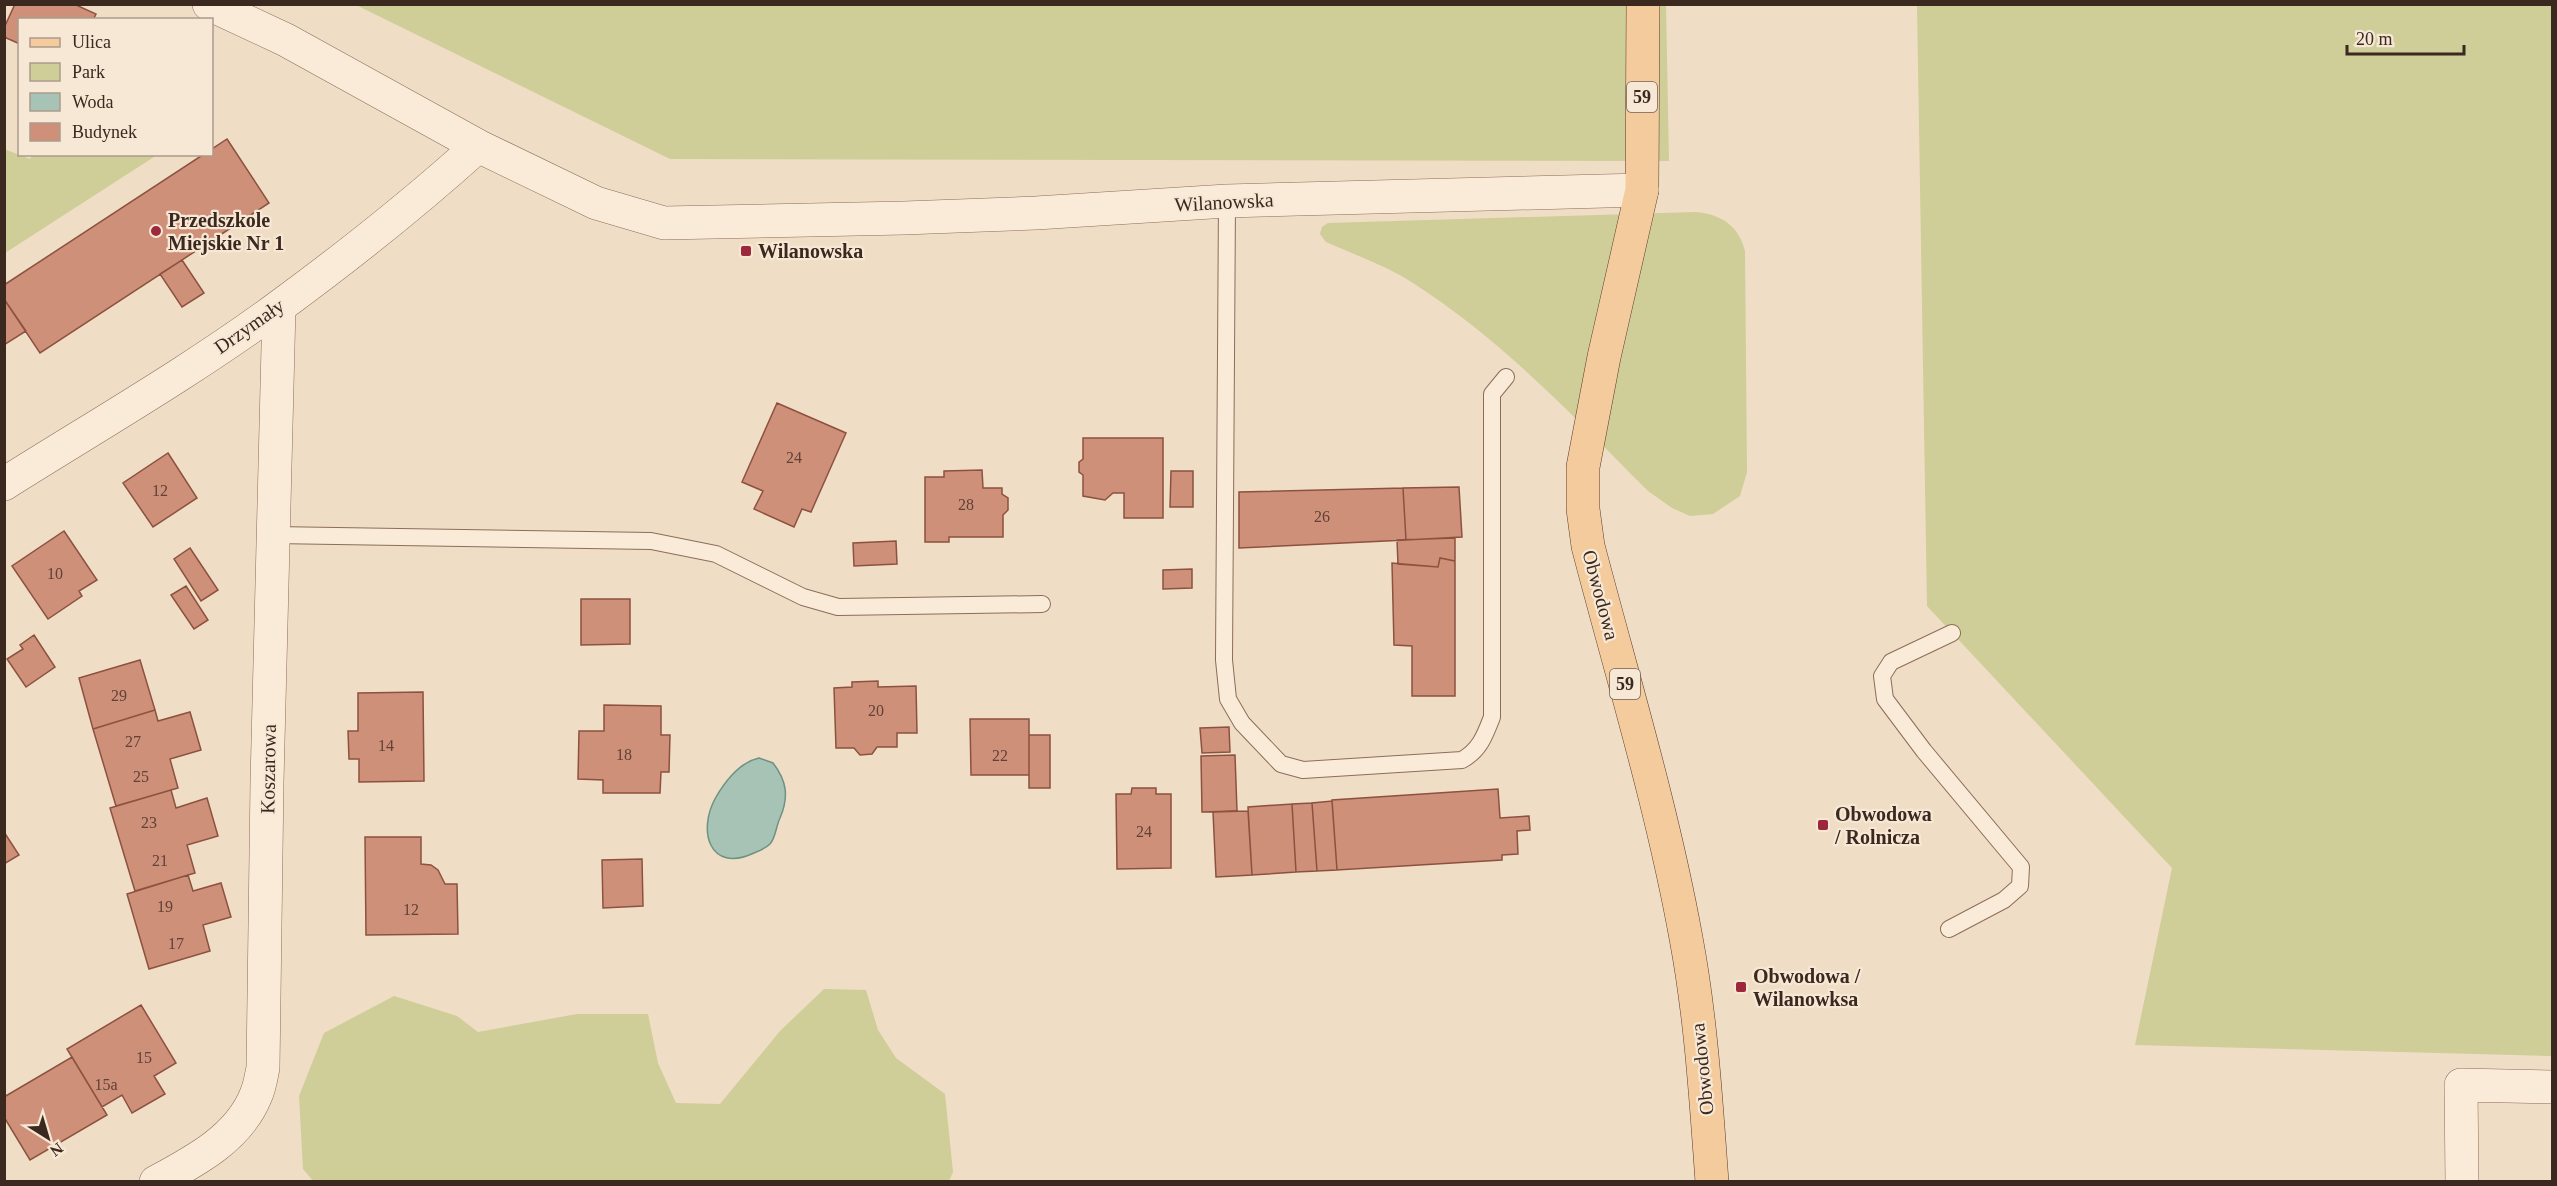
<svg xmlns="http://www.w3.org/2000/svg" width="2557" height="1186" viewBox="0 0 2557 1186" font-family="'Times New Roman',serif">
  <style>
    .green { fill: #cfcd98 }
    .water { fill: #a7c3b6; stroke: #6d9283; stroke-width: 1.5 }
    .building { fill: #cf907a; stroke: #8c523f; stroke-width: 1.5 }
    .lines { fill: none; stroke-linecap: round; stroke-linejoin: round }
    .lane-casing { stroke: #8c6d5a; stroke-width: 18 }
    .street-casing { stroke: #8c6d5a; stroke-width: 34 }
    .primary-casing { stroke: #5a3c2e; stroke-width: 34 }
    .lane { stroke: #faebd9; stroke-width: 16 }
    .street { stroke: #faebd9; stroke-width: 33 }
    .primary { stroke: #f4cb9c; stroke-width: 33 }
    .poi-dot { fill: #9d283b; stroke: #f7e8d5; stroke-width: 2 }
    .labels { text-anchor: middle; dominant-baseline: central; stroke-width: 4.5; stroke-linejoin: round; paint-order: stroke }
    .number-label { font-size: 16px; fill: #604236 }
    .shield { fill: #f7e8d5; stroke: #736256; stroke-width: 1.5 }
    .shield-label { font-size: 18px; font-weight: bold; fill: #3b281f }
    .street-label { font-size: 20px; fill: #3b281f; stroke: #f7e8d5 }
    .poi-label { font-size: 20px; font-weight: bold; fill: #3b281f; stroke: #f7e8d5; text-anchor: start }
  </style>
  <rect width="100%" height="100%" fill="#f0ddc5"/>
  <path class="green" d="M356 5H1666L1669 161 670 159Z
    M1917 5H2552V1056L2135 1045 2172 868 1927 606Z
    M4 149 30 159 33 154 157 155 5 253Z
    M1696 212C1721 214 1739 226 1745 251L1747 472 1740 496 1713 514 1690 516 1672 508 1648 491C1574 417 1502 340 1413 283 1387 266 1355 255 1326 242L1320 234 1322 227 1328 223Z
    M824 989 866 990 878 1030 896 1058 945 1094 953 1172 949 1181 314 1182 303 1169 299 1096 324 1033 394 996 457 1016 478 1032 577 1014H648L658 1063 676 1103 720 1104 780 1031Z"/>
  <path class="water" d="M759 758 773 763C787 781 789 797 780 818 776 826 776 837 770 844 766 848 759 851 754 853 709 874 697 830 716 797 726 780 741 762 759 758Z"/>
  <path class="building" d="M15 4H74L96 14 93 20H20V44L4 37V28Z
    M227 139 269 203 40 353 4 299V285L204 154H212V149Z
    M182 260 204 293 182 307 160 274Z
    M4 299 26 331 4 345Z
    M777 403 846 433 811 512 802 509 794 527 754 509 763 491 742 482Z
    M1083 438H1163V518H1124V493H1113L1105 500 1083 496V475L1079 472V462L1083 459Z
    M168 453 197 498 153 527 123 483Z
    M982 470 983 488H1002V494L1008 498V510L1003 515V537H949V542H925V477H944V471Z
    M1171 471H1193V507H1170Z
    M1459 487 1462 537 1406 540 1403 488Z
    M1403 488 1406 540 1239 548V492Z
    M64 531 97 580 79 591 82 596 48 619 12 566Z
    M1455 538V561L1440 558 1438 567 1398 564 1397 540Z
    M896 541 897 564 854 566 853 543Z
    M190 548 218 590 201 601 174 559Z
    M1440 558 1455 561V696H1412V646L1394 645 1392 563 1438 567Z
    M1192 569V588L1163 589V570Z
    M186 586 208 620 194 629 171 595Z
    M581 599H630V644L581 645Z
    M34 635 55 667 26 687 7 659 23 649 20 645Z
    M140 660 155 710 93 729 79 678Z
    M878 681V687L916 686 917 733H897V747H877L872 754 860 755 854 748H836L834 688 852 687V682Z
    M423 692 424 781 359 782V759H349L348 731H358V693Z
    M604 705 661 706V735H670L669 772H661L660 793H603V780L578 779 579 731H604Z
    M155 710 158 721 190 712 201 750 170 759 178 788 116 806 93 729Z
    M970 719H1029V775H971Z
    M1229 727 1230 752 1202 753 1200 728Z
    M1029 735H1050V788H1029Z
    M1235 755 1237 811 1202 812 1201 756Z
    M1132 788H1156V794H1171V868L1117 869 1116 794H1131Z
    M1498 789 1500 818 1529 816 1530 830 1517 831 1518 854 1502 855V860L1337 870 1332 800Z
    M171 790 176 808 207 798 218 836 187 845 195 873 135 891 110 808Z
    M1332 801 1337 870 1317 871 1312 803Z
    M1312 803 1317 871 1296 872 1292 804Z
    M1292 804 1296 872 1252 875 1248 807Z
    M1248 811 1252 875 1216 877 1213 812Z
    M4 832 19 855 4 864Z
    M365 837H421V864L431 865 438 870 445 884H457L458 934 366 935Z
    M642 859 643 906 603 908 602 860Z
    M188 875 193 891 221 883 231 917 203 925 210 951 149 969 127 894Z
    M141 1005 176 1063 154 1076 165 1094 132 1113 122 1095 102 1107 67 1049Z
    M72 1057 107 1115 30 1160 4 1117V1097Z"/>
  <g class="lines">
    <g class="lane-casing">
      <path id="lane" d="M1227 201 1224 660 1228 699 1242 723 1281 764 1303 770 1462 760C1480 750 1485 735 1492 717V394L1506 377
        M273 535 651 541 716 554 803 597 838 607 1042 604
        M1949 929 2004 900 2020 886 2021 867 1924 751 1885 699 1882 676 1891 662 1952 633"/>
    </g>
    <g class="street-casing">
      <path id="street" d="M209 4 286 40 478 146 596 203 664 223 904 218 1036 213 1227 201 1642 190
        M4 484C96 426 192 371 280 306 348 256 415 203 478 146
        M156 1182C195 1161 239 1138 256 1095 260 1086 261 1077 263 1068L267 782 279 307
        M2462 1182 2461 1085 2552 1087"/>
    </g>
    <g class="primary-casing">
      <path id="primary" d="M1643 4 1642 190 1604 357 1583 467V509L1588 546C1622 676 1662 806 1686 938 1701 1018 1706 1100 1712 1182"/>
    </g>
    <use href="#lane" class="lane"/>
    <use href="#street" class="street"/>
    <use href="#primary" class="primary"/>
  </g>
  <g class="poi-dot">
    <circle cx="156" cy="231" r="6"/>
    <rect x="740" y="245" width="12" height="12" rx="3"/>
    <rect x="1817" y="819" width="12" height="12" rx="3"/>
    <rect x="1735" y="981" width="12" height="12" rx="3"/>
  </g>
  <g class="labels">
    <g class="number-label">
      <text x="794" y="457">24</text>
      <text x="160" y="490">12</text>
      <text x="966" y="504">28</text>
      <text x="1322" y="516">26</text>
      <text x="55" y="573">10</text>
      <text x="119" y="695">29</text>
      <text x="876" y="710">20</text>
      <text x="133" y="741">27</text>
      <text x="386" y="745">14</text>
      <text x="624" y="754">18</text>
      <text x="1000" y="755">22</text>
      <text x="141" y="776">25</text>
      <text x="149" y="822">23</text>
      <text x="1144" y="831">24</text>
      <text x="160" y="860">21</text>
      <text x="165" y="906">19</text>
      <text x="411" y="909">12</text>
      <text x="176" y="943">17</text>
      <text x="144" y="1057">15</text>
      <text x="106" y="1084">15a</text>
    </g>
    <g class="shield">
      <rect x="1627" y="82" width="30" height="30" rx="4.5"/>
      <rect x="1610" y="669" width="30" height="30" rx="4.5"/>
    </g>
    <g class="shield-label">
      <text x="1642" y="97">59</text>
      <text x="1625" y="684">59</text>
    </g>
    <g class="street-label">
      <text transform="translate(1224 202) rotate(-3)">Wilanowska</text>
      <text transform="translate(249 326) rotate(-35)">Drzymały</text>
      <text transform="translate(1601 595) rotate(75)">Obwodowa</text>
      <text transform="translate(268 769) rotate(-89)">Koszarowa</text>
      <text transform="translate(1702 1069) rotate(-96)">Obwodowa</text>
    </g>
    <g class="poi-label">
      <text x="168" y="220">Przedszkole<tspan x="168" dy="23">Miejskie Nr 1</tspan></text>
      <text x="758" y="251">Wilanowska</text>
      <text x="1835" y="814">Obwodowa<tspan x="1835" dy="23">/ Rolnicza</tspan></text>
      <text x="1753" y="976">Obwodowa /<tspan x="1753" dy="23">Wilanowksa</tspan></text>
    </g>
  </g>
  <rect width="2557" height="1186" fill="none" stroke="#3b281f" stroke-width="12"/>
  <rect x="18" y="18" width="195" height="138" fill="#f7e8d5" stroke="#ac9b8c" stroke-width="1.5"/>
  <rect x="30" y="38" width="30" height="9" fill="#f4cb9c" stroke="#ac9b8c" stroke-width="1.5"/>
  <text x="72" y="48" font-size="18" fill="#3b281f">Ulica</text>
  <rect x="30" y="63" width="30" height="18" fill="#cfcd98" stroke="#ac9b8c" stroke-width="1.5"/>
  <text x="72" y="78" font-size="18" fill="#3b281f">Park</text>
  <rect x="30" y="93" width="30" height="18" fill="#a7c3b6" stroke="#ac9b8c" stroke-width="1.5"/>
  <text x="72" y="108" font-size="18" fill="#3b281f">Woda</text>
  <rect x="30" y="123" width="30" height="18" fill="#cf907a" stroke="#ac9b8c" stroke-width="1.5"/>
  <text x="72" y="138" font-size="18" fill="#3b281f">Budynek</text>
  <g transform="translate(48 1138) rotate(143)" stroke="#f7e8d5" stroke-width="4.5" paint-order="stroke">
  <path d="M0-4.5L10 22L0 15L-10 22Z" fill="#3b281f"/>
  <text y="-9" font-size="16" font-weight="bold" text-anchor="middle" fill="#3b281f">N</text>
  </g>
  <path d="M2347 45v9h117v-9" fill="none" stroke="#3b281f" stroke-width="3"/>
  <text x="2356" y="45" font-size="18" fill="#3b281f" stroke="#f7e8d5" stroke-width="4.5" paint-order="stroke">20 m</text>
</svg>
